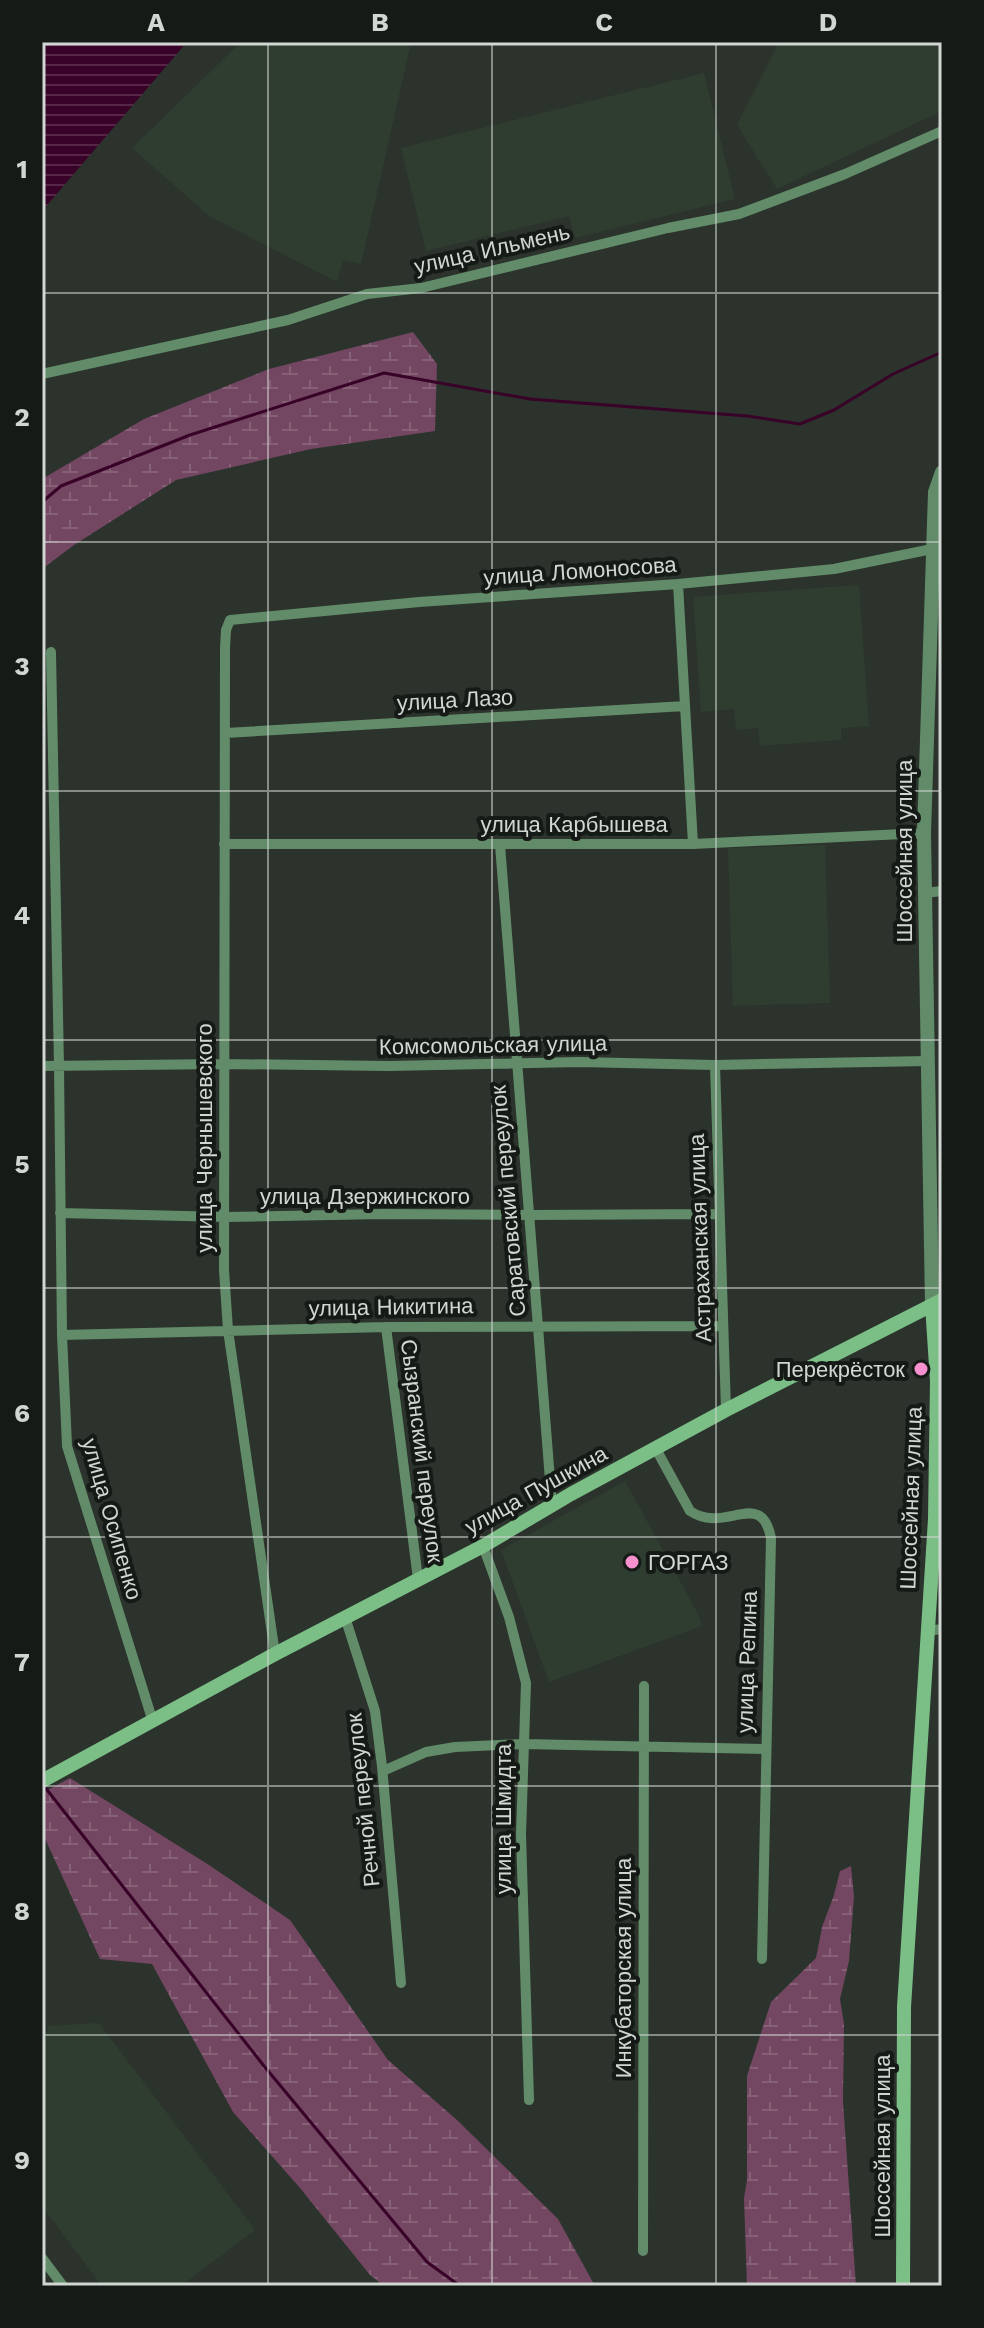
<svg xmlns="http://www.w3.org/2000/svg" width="984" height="2328" viewBox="0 0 984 2328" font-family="'Work Sans',sans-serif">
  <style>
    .built { fill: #2f3d31 }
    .wetland { fill: url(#wetland-marsh) }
    .water { fill: url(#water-rules) }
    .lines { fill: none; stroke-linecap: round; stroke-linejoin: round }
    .stream { stroke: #390228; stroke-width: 3 }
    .minor { stroke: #628c69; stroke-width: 10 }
    .tertiary { stroke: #628c69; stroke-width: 14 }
    .secondary { stroke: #7bbf87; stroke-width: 14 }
    .grid { fill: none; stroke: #d0d6d1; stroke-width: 2; stroke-opacity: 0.55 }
    .poi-dot { fill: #f790ce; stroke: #161a17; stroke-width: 3 }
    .labels { text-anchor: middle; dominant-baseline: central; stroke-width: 8; stroke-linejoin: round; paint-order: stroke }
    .street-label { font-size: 22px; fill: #d0d6d1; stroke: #161a17 }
    .poi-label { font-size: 22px; fill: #d0d6d1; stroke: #161a17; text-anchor: end }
    .neatline { fill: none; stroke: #d0d6d1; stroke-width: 3 }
    .grid-label { font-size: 26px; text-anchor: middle; font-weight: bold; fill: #d0d6d1 }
  </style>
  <defs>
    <pattern id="wetland-marsh" width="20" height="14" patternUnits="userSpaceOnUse" patternTransform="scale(2)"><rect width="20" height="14" fill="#734661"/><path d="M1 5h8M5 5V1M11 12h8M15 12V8" fill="none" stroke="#866077"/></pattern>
    <pattern id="water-rules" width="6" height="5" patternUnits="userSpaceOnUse" patternTransform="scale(2)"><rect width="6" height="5" fill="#390228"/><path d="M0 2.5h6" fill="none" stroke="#552646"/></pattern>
  </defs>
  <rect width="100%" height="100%" fill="#2b332c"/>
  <path class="built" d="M241 42H404L410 47 361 264 343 260 337 282 209 216 132 148Z
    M779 42H942V111L777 189 737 125Z
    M704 73 735 199 575 238 569 216 426 251 401 148Z
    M859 585 869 726 841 728V740L760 746 758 728 736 730 734 709 701 712 693 597Z
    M825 845 830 1003 733 1006 728 848Z
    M625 1481 697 1612 702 1626 549 1682 501 1550Z
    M99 2023 255 2230 181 2286H102L42 2206V2056L48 2026Z"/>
  <path class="wetland" d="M413 332 437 364 435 431 311 449 176 480 74 545 42 569V479L144 419 269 369Z
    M70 1778 209 1865 290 1920 388 2060 457 2120 558 2219 595 2286H384L370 2275 300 2188 233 2112 152 1964 100 1959 42 1832V1793Z
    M851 1866 854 1896 849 1961 840 1999 844 2024 843 2102 856 2286H747L744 2198 747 2180V2076L771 2002 816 1958 822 1927 834 1895 840 1871Z"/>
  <path class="water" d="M42 42H187L42 211Z"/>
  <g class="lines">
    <path class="stream" d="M42 502 61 486 190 435 384 373 530 399 747 416 800 424 834 410 893 374 942 352
      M44 1786 264 2066 427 2262 460 2286"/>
    <path class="minor" d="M42 374 288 320 367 294 421 288 668 228 739 214 845 174 942 131
      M678 584 693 844
      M51 652 59 1066 62 1335 67 1446 153 1722
      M226 733 685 706
      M224 844H693L924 833
      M500 845 552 1505
      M925 893 942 891
      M715 1065 726 1410
      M42 1066 224 1064 389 1066 579 1062 715 1065 928 1061
      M60 1213 225 1217 384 1214 529 1215 718 1214
      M386 1327 418 1579
      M62 1335 386 1327 722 1326
      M656 1449 690 1511C725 1535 761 1487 771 1538L762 1959
      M483 1546 509 1617 526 1683 521 1834 529 2100
      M345 1617 375 1711 382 1766 401 1983
      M927 1631 942 1629
      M275 1654 228 1330 224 1270 225 648 226 630 230 620 419 602 678 584 834 569 932 549
      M383 1771 426 1752 455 1747 523 1744 765 1749
      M643 2251 644 1686
      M42 2258 63 2286"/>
    <path class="tertiary" d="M932 1305 924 833 935 492 942 472"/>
    <path class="secondary" d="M42 1781 275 1654 483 1546 571 1494 726 1410 942 1300
      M903 2286 904 2007 935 1519 937 1381 932 1305"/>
  </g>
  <path class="grid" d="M268 42V2286M492 42V2286M716 42V2286M42 293H942M42 542H942M42 791H942M42 1040H942M42 1288H942M42 1537H942M42 1786H942M42 2035H942"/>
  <g class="poi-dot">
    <circle cx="921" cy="1369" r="8"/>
    <circle cx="632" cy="1562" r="8"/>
  </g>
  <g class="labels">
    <g class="street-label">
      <text transform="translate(492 249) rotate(-13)">улица Ильмень</text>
      <text transform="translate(580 571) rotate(-4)">улица Ломоносова</text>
      <text transform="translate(455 700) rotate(-3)">улица Лазо</text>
      <text x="574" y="824">улица Карбышева</text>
      <text transform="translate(904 851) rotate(-90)">Шоссейная улица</text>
      <text transform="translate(493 1045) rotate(-1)">Комсомольская улица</text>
      <text transform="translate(204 1138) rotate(-90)">улица Чернышевского</text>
      <text x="365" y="1196">улица Дзержинского</text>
      <text transform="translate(508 1201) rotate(-95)">Саратовский переулок</text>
      <text transform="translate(700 1238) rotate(-92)">Астраханская улица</text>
      <text transform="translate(391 1307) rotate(-1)">улица Никитина</text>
      <text transform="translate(422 1451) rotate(83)">Сызранский переулок</text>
      <text transform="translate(536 1490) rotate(-29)">улица Пушкина</text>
      <text transform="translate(911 1498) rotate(-88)">Шоссейная улица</text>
      <text transform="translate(112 1519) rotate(74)">улица Осипенко</text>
      <text transform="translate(747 1662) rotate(-88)">улица Репина</text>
      <text transform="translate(363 1800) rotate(-96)">Речной переулок</text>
      <text transform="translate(503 1819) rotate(-90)">улица Шмидта</text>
      <text transform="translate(623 1968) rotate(-90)">Инкубаторская улица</text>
      <text transform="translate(882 2146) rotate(-90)">Шоссейная улица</text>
    </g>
    <g class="poi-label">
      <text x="905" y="1369">Перекрёсток</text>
      <text x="648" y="1562" text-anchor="start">ГОРГАЗ</text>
    </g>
  </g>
  <rect width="984" height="2328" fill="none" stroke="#161a17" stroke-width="88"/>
  <rect x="44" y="44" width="896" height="2240" class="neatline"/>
  <g class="grid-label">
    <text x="156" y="31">A</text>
    <text x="380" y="31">B</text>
    <text x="604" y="31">C</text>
    <text x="828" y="31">D</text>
    <text x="22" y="178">1</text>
    <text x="22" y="426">2</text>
    <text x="22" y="675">3</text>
    <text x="22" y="924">4</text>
    <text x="22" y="1173">5</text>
    <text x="22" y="1422">6</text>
    <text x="22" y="1671">7</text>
    <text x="22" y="1920">8</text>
    <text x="22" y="2169">9</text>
  </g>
</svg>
